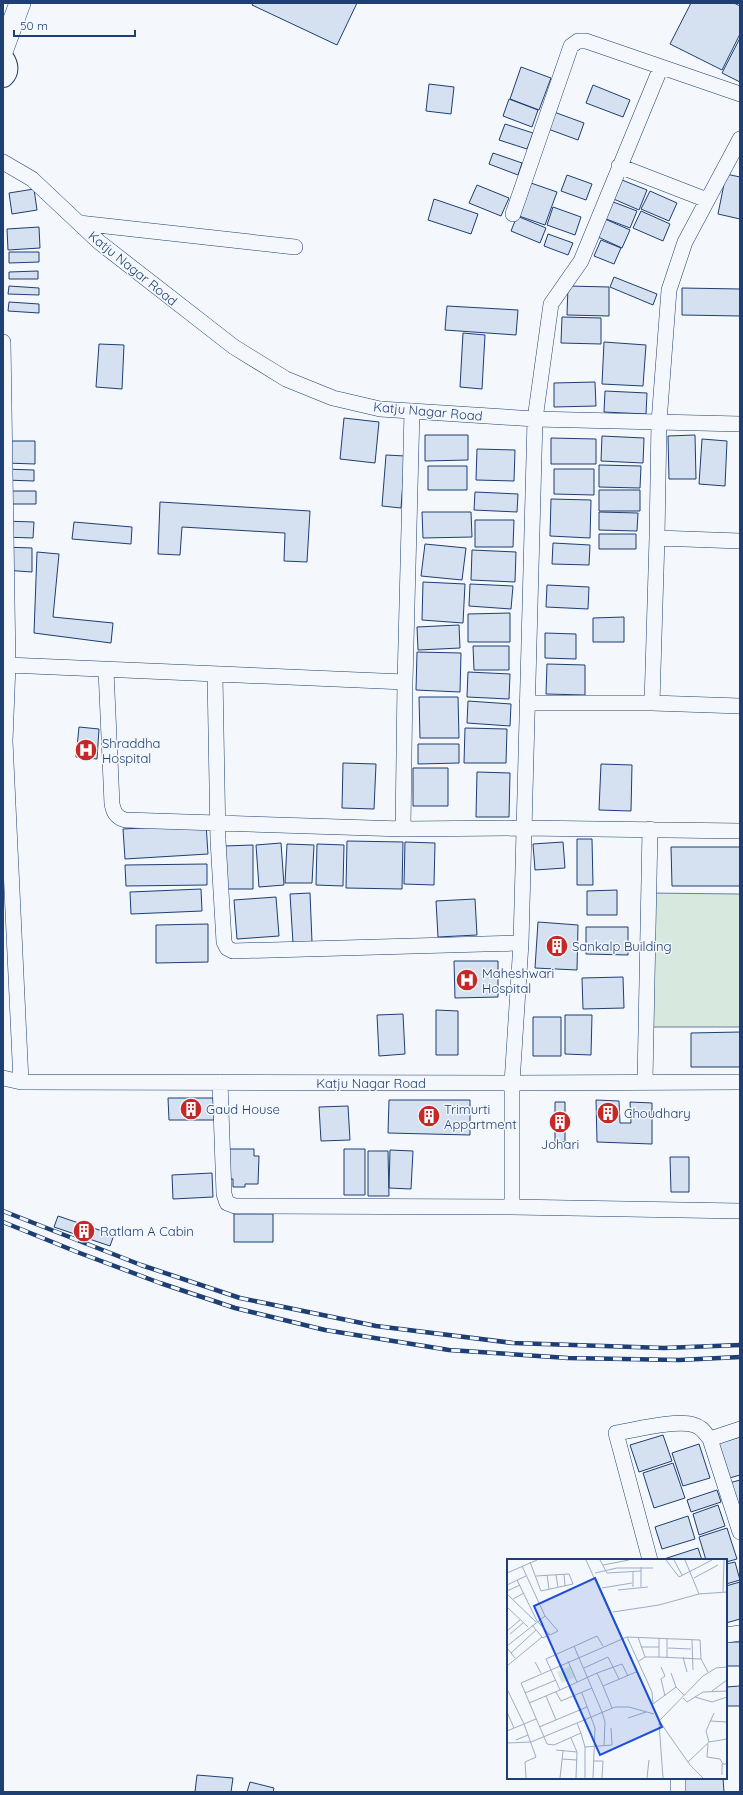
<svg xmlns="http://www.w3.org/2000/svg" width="743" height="1795" viewBox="0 0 743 1795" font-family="Quicksand,sans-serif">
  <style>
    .green { fill: #d7e8df; stroke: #687fa3 }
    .building { fill: #d5e0f0; stroke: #1d3f73 }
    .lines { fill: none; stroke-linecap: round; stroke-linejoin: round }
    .minor-casing { stroke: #1d3f73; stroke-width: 16 }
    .secondary-casing { stroke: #1d3f73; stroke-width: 22 }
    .trunk-casing { stroke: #1d3f73; stroke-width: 24 }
    .minor { stroke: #f4f7fb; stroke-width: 15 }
    .secondary { stroke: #f4f7fb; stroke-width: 21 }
    .trunk { stroke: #f4f7fb; stroke-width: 22 }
    .rail-casing { stroke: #1d3f73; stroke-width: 4.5 }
    .rail { stroke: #f4f7fb; stroke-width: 3; stroke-dasharray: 9; stroke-linecap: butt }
    .labels { text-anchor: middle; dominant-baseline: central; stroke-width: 3; stroke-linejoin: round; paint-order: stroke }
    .street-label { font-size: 13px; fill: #1d3f73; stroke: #f4f7fb }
    .poi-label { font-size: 13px; fill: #1d3f73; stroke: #f4f7fb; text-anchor: start }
    .inset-road { fill: none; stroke: #9eadc5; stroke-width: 1 }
    .view { fill: #1d4ed8; fill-opacity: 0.15; stroke: #1d4ed8; stroke-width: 2 }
    .inset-edge { fill: none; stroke: #1d3f73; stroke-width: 2 }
  </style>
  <rect width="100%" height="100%" fill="#f4f7fb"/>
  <path class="green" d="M645 893 740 894V1027H647Z"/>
  <path class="building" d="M253 3H357L337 45 252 5Z
    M691 3H734L740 6V34L722 70 670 44Z
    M740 38V82L722 73Z
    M521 67 551 78 539 110 510 99Z
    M429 84 454 87 451 114 426 111Z
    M593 85 630 100 623 117 586 103Z
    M509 99 538 110 532 127 503 116Z
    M554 112 584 123 578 140 548 129Z
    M505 124 533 133 527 149 499 140Z
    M493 153 522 163 518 175 489 164Z
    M726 174 740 177V219L718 214Z
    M567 175 592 184 586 200 561 191Z
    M617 178 647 190 639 210 609 197Z
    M528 182 557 192 545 225 516 215Z
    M477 185 509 198 501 216 469 203Z
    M34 189 37 210 12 214 9 193Z
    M650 191 677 203 669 221 641 209Z
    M434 199 478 214 471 234 428 220Z
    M608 200 637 211 630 228 601 217Z
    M553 207 581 217 575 235 547 225Z
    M641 211 670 224 663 241 633 228Z
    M517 216 546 228 540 243 511 231Z
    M605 219 630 230 622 248 598 237Z
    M39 227 40 248 8 250 7 229Z
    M548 234 573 243 568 255 544 246Z
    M601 240 621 248 614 264 594 256Z
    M9 252H39V262L9 263Z
    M38 271V279H9V272Z
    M614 277 657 294 653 305 610 287Z
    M9 286 39 288V295L8 294Z
    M568 286 609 287V316L567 315Z
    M682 288 740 289V316L682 315Z
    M9 302 39 304V313L8 311Z
    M447 306 518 310 516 335 445 330Z
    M562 317 601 318V344L561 343Z
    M463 333 485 335 482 389 460 387Z
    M604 342 646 345 643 386 602 384Z
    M99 344 124 345 122 389 96 387Z
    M595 382 596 406 554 407V383Z
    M605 391 647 393 646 414 604 412Z
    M344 418 379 422 375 463 340 459Z
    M425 435H468V460L425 461Z
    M695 435 696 479H669L668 436Z
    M602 436 644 438 643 463 601 461Z
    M551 438 596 439V464H551Z
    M702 439 727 441 725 486 699 484Z
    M6 441H35V464L5 463Z
    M477 449 515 450 514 481 476 480Z
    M386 455 405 456 401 508 382 506Z
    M599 465 641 466 640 488 599 487Z
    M428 466H467V490H428Z
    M4 469 34 470V481L4 480Z
    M554 469H594V495L554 494Z
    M599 490H640V511H599Z
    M4 491H36V504H4Z
    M475 492 518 494 517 512 474 510Z
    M551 499 591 500 590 538 550 536Z
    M160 502 310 511 307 562 284 561 285 533 182 527 180 555 158 554Z
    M422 512H471L472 537 423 538Z
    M599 512 638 513 637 531 599 530Z
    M475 520H514L513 547H475Z
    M3 521 34 522 33 538 3 537Z
    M74 522 132 527 131 544 72 539Z
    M599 534H636V549H599Z
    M553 543 590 545 589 565 552 564Z
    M425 544 466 548 462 580 421 576Z
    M3 547 32 548V572L3 570Z
    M472 550 516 552 515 582 471 580Z
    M37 552 59 554 53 617 113 623 111 643 34 633Z
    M423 582 465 584 463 623 422 620Z
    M470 584 513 586 511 609 469 606Z
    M547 585 589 587 588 609 546 607Z
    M510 613V642H468V614Z
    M624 617V642H593V618Z
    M459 625 460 648 418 650 417 627Z
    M545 633 576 634V659L545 658Z
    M473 646H509V670H474Z
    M417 652 461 653 460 692 416 690Z
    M547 664 585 665V695L546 694Z
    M468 672 510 674 509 699 467 697Z
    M419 697H458L459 738H420Z
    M468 701 511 704 510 726 467 723Z
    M79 727 99 729 97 759 76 757Z
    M465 728 507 729 506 763H464Z
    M418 744H459V763L418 764Z
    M343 763 376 764 374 809 342 808Z
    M601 764 632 765 631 811 599 810Z
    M413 768H448V806H413Z
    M477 772 510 773 509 817H476Z
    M206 824 208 854 125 859 123 829Z
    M577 839H592L593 885H577Z
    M347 841 403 842 402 889 346 888Z
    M405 842 435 843 434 885 404 884Z
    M563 842 565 868 535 870 533 844Z
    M281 843 284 885 259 887 256 845Z
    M287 844 314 845 312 883H285Z
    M317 844 344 845 343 886 316 885Z
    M253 845V889H227L224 846Z
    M671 847H740V886H672Z
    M207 864V885L126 886 125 865Z
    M201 889 202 911 131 914 130 892Z
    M617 890V915H587V891Z
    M310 893 312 942 293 943 290 894Z
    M276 897 279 936 237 939 234 900Z
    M475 899 477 935 438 937 436 901Z
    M538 922 578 925 577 970 535 968Z
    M208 924V962L156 963V925Z
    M586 927H628V955L586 954Z
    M454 961H498V997L455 998Z
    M623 977 624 1008 583 1009 582 978Z
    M436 1010 458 1011V1055H436Z
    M403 1014 405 1054 379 1056 377 1015Z
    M565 1015H592L591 1055 565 1054Z
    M533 1017H561V1056H533Z
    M740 1032V1067H691V1033Z
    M168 1098H213L214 1120H169Z
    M389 1100H470V1135L388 1133Z
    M596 1100 619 1101 620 1123H631L630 1102 652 1103V1144L597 1142Z
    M555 1102H565V1142H555Z
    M348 1106 350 1140 321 1141 319 1107Z
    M227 1149H254V1156H259L258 1184H245V1187H233V1179H227Z
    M344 1149H365V1195H344Z
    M390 1150 413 1151 411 1189 389 1188Z
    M368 1151H388L389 1196H368Z
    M670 1157H689V1192H671Z
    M212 1173 213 1197 173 1199 172 1175Z
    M234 1214H273V1242H234Z
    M58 1216 114 1235 110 1246 54 1227Z
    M663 1435 672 1461 639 1472 630 1445Z
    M740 1437V1475L726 1479 715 1444Z
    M699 1444 710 1478 683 1486 672 1453Z
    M673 1463 685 1498 654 1508 643 1473Z
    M740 1480V1507L737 1508 729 1483Z
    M717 1490 721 1502 691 1512 687 1500Z
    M718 1505 725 1526 699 1535 693 1514Z
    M688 1516 695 1539 662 1549 655 1527Z
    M727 1528 737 1559 726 1562V1560H706L699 1537Z
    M698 1548 702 1560H665L664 1559Z
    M735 1562 740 1580 726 1584V1564Z
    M740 1582V1619L726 1623V1586Z
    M726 1642H740V1666H726Z
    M740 1686V1706H726V1687Z
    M197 1775 233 1778 231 1792H195Z
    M680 1778H723L724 1792H681Z
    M250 1782 274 1788 273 1792H247Z"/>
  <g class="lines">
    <g class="minor-casing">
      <path id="minor" d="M3 162 32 179 99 242 234 347 286 379 333 398 380 409 535 419 740 424
        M619 166 707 200
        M513 214 571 46 578 41H586L740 94
        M79 223 295 247
        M3 342 8 665 5 741 21 1082
        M657 538 740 541
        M8 665 405 682 412 411
        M106 670 112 804C114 813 116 817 125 820L403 829
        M215 675 218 840 224 942 227 948 233 951 521 943
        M405 682 403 829 524 828 740 831
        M527 703H652L740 706
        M652 703 657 538 659 422 669 290 685 242 740 139
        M3 1078 21 1082 512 1083 740 1082
        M645 1081 650 829
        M220 1082 224 1194 227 1203 235 1206 512 1207 740 1211
        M512 1207V1083L521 943 535 419 551 304 581 261 661 67
        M710 1439 740 1429
        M650 1560 616 1433C635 1430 677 1419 694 1425 702 1427 705 1433 710 1439L740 1532
        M726 1635 740 1633
        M678 1778V1792"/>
    </g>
    <g class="secondary-casing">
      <path id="secondary" d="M3 49 20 3"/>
    </g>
    <g class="trunk-casing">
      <path id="trunk" d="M3 59C7 65 8 71 3 76"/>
    </g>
    <use href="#minor" class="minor"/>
    <use href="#secondary" class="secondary"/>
    <use href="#trunk" class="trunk"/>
    <g class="rail-casing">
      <path id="rail" d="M3 1211 141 1265 240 1298 376 1326 513 1343 664 1348 740 1345
        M3 1222 77 1252 160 1283 235 1308 325 1330 449 1350 568 1358 679 1360 740 1357"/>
    </g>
    <use href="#rail" class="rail"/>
  </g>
  <defs>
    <g id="hospital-disc" transform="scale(1.15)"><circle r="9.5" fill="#c62828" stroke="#f4f7fb"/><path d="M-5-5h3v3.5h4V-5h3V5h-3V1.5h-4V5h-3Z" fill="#fff"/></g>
    <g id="building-disc" transform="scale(1.15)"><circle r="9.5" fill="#c62828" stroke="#f4f7fb"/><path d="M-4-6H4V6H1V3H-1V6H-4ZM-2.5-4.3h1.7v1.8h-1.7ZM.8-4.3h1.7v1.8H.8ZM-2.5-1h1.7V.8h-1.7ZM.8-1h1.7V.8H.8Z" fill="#fff"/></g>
  </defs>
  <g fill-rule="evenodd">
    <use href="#hospital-disc" x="86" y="750"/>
    <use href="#building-disc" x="557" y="946"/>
    <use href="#hospital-disc" x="467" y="980"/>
    <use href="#building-disc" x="191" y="1109"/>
    <use href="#building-disc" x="608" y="1113"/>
    <use href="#building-disc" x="429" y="1116"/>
    <use href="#building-disc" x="560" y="1122"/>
    <use href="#building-disc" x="84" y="1231"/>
  </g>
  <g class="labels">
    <g class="street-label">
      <text transform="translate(133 268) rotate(39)">Katju Nagar Road</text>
      <text transform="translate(428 411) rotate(5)">Katju Nagar Road</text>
      <text x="371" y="1083">Katju Nagar Road</text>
    </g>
    <g class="poi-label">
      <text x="102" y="743">Shraddha<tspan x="102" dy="15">Hospital</tspan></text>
      <text x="572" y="946">Sankalp Building</text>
      <text x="482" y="973">Maheshwari<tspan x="482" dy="15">Hospital</tspan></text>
      <text x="206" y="1109">Gaud House</text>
      <text x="444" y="1109">Trimurti<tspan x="444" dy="15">Appartment</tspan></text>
      <text x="624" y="1113">Choudhary</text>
      <text x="560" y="1144" text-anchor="middle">Johari</text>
      <text x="100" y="1231">Ratlam A Cabin</text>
    </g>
  </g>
  <g transform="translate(507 1559)">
    <rect width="220" height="220" fill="#f4f7fb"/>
    <path d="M63 107 68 118 55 124 50 113Z" fill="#d7e8df"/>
    <path class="inset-road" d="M79 1 152 162M93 1 100 14 134 12M159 1 172 18 205 1M167 1 175 16M23 3 34 32 66 25 62 15 29 17M96 6 122 1M134 8V28M126 12V28M0 14 30 1M88 14 110 9H146M57 15 58 27M40 16 42 30M49 16 51 28M187 19 211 6M10 21 30 62 43 76 51 72 38 57 15 7M0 26 19 17M95 29 125 24M111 31 141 28M0 32 13 26M216 33 217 1M0 35 29 63M192 35 220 33M6 40 17 34M0 48 21 68M106 53 152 46 192 35 178 1M25 66 36 79 43 75M0 72 13 61M3 75 16 64M120 78 145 133 146 145M131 78 138 98 132 102M152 79V98L194 100M160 79V98M185 81 186 111M0 87 38 57M67 87 95 153 98 163 97 187M134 88H152M0 89 8 99M161 89 184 90M4 94 29 71M138 98H152M176 98 180 113M61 102 70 123M28 103 34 114M0 107 35 78M154 108 158 117 154 120 158 137M77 109 101 98 112 120M90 114 115 105 121 117M164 114 169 128M96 127 90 114 53 131 39 100 90 77 96 87M0 130 17 165 29 198 18 203 19 219M205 132 220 121M49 133 54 142 85 129M18 134 49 121M75 134 88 169 86 219M39 137 49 161M188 138 205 143 220 138M176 139 180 143 196 133 220 132M22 144 53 131M146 145 169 128 177 136M105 149 96 127 129 113M0 153 7 169M147 155 122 148H108L70 164 74 174 47 186 40 185 14 124 120 78 193 81 194 100 201 113M121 159 139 153M153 161 196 117 209 109 220 108M203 162 220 163M153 163 183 206 196 219M152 164 156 219M32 168 80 148M0 172 29 160M74 174 78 188V219M64 179 70 193 69 219M9 181 21 176M202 183 199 172 207 154M0 184 24 183 70 164M201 185 200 198 213 200 216 205M78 188 105 186 104 169M49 191 70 193M55 200 70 201M87 202H96L95 219M181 203 202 183 220 180M215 216V205H220M53 219 56 192M140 219 142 201"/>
    <path class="view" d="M88 19 155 168 93 196 27 47Z"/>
    <rect width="220" height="220" class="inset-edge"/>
  </g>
  <rect width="743" height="1795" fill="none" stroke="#1d3f73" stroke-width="8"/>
  <path d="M14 30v6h121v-6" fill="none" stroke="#1d3f73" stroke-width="2"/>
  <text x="20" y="30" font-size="12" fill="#1d3f73" stroke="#f4f7fb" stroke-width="3" paint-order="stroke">50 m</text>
</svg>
